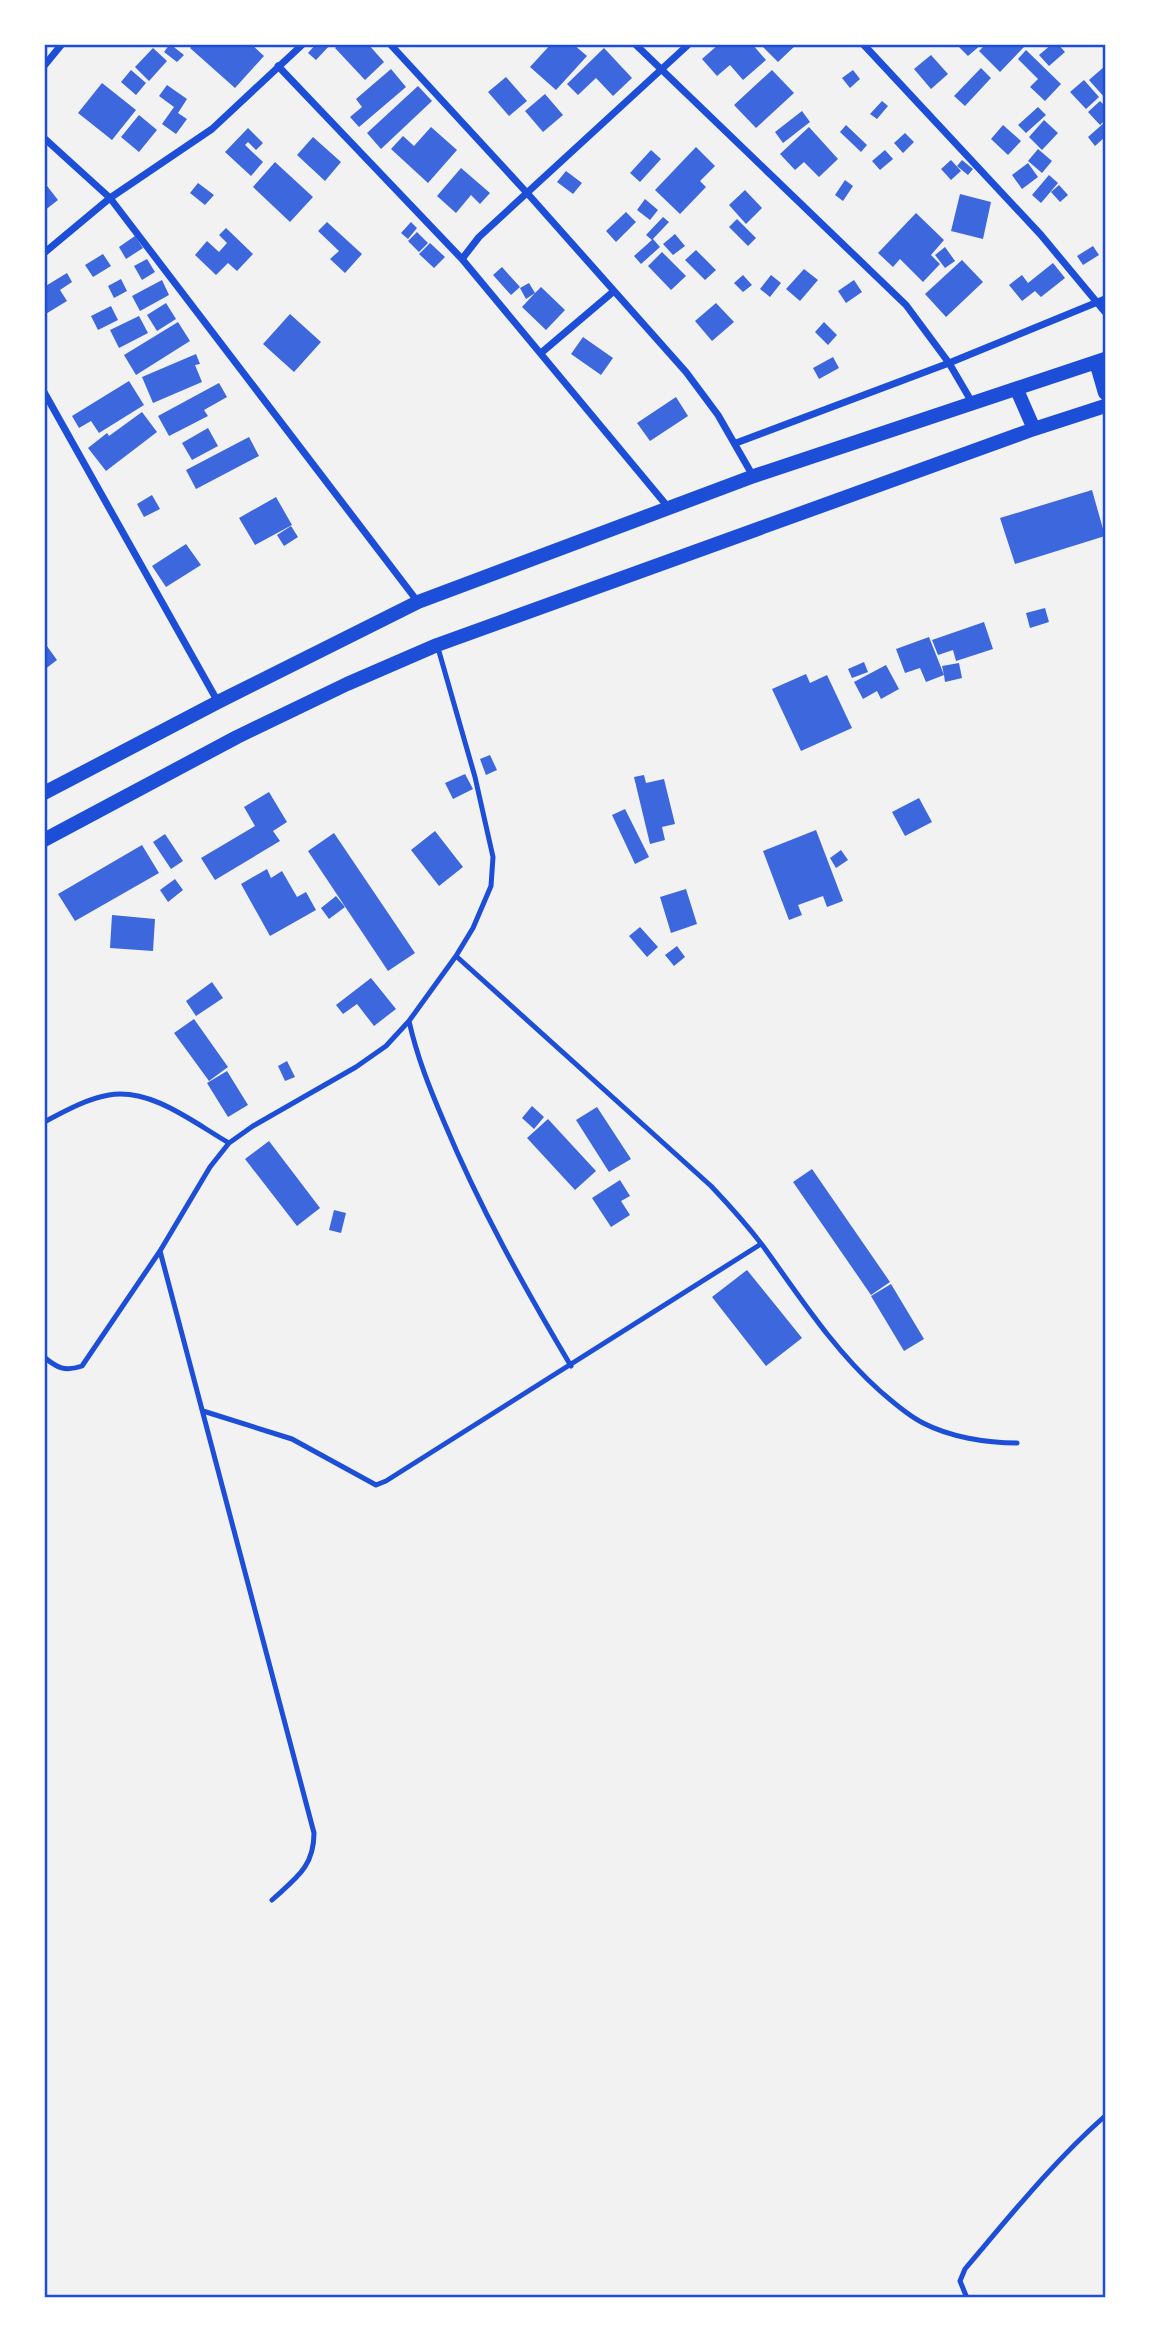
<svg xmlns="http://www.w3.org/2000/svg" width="1149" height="2342" viewBox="0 0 1149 2342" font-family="'DejaVu Sans',sans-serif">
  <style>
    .building { fill: #3d67dc }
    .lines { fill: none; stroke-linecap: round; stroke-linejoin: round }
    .service { stroke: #1d4ed8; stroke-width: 5 }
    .minor { stroke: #1d4ed8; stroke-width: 7 }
    .secondary { stroke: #1d4ed8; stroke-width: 14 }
    .neatline { fill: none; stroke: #1d4ed8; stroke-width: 2.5 }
  </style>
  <rect width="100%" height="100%" fill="#f2f2f2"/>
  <path class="building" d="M170 44 184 55 177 62 164 52Z
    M194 44H251L264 56 235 88 190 48Z
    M316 44H331L316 60 308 53Z
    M339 44H368L384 62 365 80 335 48Z
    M551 44H573L587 56 556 90 530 67Z
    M719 44H752L766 60 743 80 730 65 717 76 702 59Z
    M760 44H797L778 62Z
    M963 44H982L968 56 959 47Z
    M986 44H1021L1024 47 1000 72 979 51Z
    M1052 44H1058L1065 52 1049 66 1039 55Z
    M153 48 167 61 149 81 135 67Z
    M604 48 632 78 613 96 596 78 578 95 567 84Z
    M1026 50 1061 84 1045 101 1030 87 1038 79 1018 59Z
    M931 55 948 74 931 89 914 69Z
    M1105 66V98L1089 80Z
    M981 68 991 78 965 106 954 96Z
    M391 69 406 87 359 127 350 117 362 107 356 99Z
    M131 70 146 83 136 95 121 82Z
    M772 70 794 93 756 128 734 105Z
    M853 70 860 79 850 88 842 78Z
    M506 77 527 101 509 116 488 92Z
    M1084 80 1099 97 1086 109 1070 92Z
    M102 83 136 110 112 140 78 113Z
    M167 85 187 99 178 113 187 119 176 134 162 124 174 107 159 96Z
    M418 86 432 101 381 149 367 133Z
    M545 94 563 115 543 132 525 111Z
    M882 101 888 106 877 119 870 114Z
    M1100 101 1105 106V120L1100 125 1088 112Z
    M1038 107 1046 115 1026 133 1018 125Z
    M802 111 810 122 783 143 775 132Z
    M139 115 157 130 139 152 121 137Z
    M1044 120 1058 133 1042 150 1029 137Z
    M1105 122V137L1095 146 1088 137Z
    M846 125 867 145 861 152 840 132Z
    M1003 125 1021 141 1008 155 991 139Z
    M431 127 457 150 428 183 391 149 403 136 414 146Z
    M809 127 838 159 819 177 804 162 795 170 780 154Z
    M248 128 263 143 256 150 248 142 245 145 263 162 251 176 225 152Z
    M905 133 914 142 903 153 894 143Z
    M313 137 341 162 325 181 297 155Z
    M696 147 715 166 700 181 706 187 680 214 655 190Z
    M1038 149 1052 161 1042 173 1028 161Z
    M651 150 661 159 640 182 630 173Z
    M885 150 893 159 880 170 872 161Z
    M951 160 961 171 951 180 941 169Z
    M962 160 973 169 968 175 957 166Z
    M275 162 313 197 290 222 253 187Z
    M1028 163 1038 177 1022 189 1012 175Z
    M461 168 490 193 480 204 471 195 456 213 437 196Z
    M566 171 582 183 573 194 557 182Z
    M1049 175 1058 183 1041 203 1032 195Z
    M845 180 853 186 843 201 835 195Z
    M44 182 58 200 44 211Z
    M198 183 214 195 205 205 190 193Z
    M1059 185 1068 195 1060 202 1051 192Z
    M745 190 762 208 746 224 729 205Z
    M960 194 991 202 983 239 951 231Z
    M645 199 658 210 650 220 637 210Z
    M626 212 636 222 616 242 606 231Z
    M916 213 944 240 931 255 940 264 923 282 900 259 893 267 878 253Z
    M663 217 669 222 652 240 646 235Z
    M737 219 756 238 748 246 729 227Z
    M327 222 362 254 345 273 330 259 339 251 318 231Z
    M411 222 417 228 408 239 401 233Z
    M226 228 253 254 237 271 228 263 216 275 195 255 207 241 219 252 227 243 219 235Z
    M417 232 428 243 419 252 408 241Z
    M675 234 685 246 673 255 663 244Z
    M135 236 143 248 126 259 119 247Z
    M653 239 660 247 641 264 634 256Z
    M430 243 445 257 434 268 419 254Z
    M1093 246 1099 255 1083 265 1077 256Z
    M945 247 955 261 945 268 935 255Z
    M696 250 716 270 705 280 685 260Z
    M662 252 686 276 671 290 648 266Z
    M103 254 111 266 93 277 85 265Z
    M147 259 155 272 142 280 134 266Z
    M962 260 983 282 946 317 925 294Z
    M1053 263 1065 278 1041 297 1035 291 1022 301 1009 285 1022 275 1028 283Z
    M502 267 520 287 511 295 493 275Z
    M804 269 818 280 800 301 786 289Z
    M67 273 72 282 60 290 67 301 44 315V287Z
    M743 275 752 285 743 292 734 283Z
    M771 275 781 283 770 297 760 289Z
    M121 279 127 291 114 298 108 286Z
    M162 280 169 295 140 311 132 296Z
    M854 280 862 292 846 303 838 291Z
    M529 283 535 293 541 287 565 310 546 330 522 307 535 293 526 299 520 288Z
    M166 303 176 319 157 331 147 315Z
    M716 303 734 322 712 341 695 321Z
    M111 306 118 320 98 330 91 316Z
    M290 314 321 342 294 372 263 344Z
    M139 316 148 333 119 348 110 330Z
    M178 322 190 341 136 375 124 355Z
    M824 322 837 335 828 345 815 332Z
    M583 337 613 358 601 375 571 354Z
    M196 354 200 364 195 365 202 382 153 403 142 377Z
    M833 357 839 368 819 379 813 368Z
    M129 381 144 405 99 433 91 421 79 428 72 416Z
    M219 383 227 397 204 410 208 416 169 436 158 416Z
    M676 397 688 416 650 441 637 423Z
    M142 412 157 432 106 471 88 448 107 433 109 436Z
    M208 428 218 446 192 460 182 443Z
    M249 437 259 456 196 489 186 470Z
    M1092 490 1105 536 1015 564 1000 518Z
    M152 495 160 509 144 517 137 504Z
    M276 497 292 525 255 545 239 518Z
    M291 526 298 537 284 546 277 535Z
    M186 544 201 565 166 587 152 566Z
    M1045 608 1049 622 1030 628 1026 613Z
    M984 622 993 649 956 661 953 650 938 655 932 640Z
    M929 637 944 675 942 666 959 663 962 678 945 682 944 675 926 682 920 668 905 673 896 649Z
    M44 642 57 660 44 670Z
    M864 662 868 672 852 678 848 669Z
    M886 665 899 689 881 699 877 691 863 699 854 682Z
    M806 674 810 683 827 675 852 728 801 751 772 689Z
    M490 755 497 770 486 775 480 759Z
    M465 774 473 789 453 799 445 783Z
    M644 775 646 783 664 779 675 824 662 827 665 840 650 844 634 777Z
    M269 792 287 822 273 831 280 841 215 880 201 858 255 826 244 807Z
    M919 798 932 822 905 836 892 812Z
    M625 809 649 857 635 864 612 815Z
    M816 830 843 901 827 907 823 896 798 905 802 915 789 920 763 851Z
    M435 831 463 867 439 886 411 850Z
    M334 833 415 953 388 971 308 851Z
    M165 834 183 861 171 869 153 842Z
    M142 845 159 873 75 921 58 894Z
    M841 850 848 860 836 868 830 858Z
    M267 869 271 878 282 871 297 897 306 892 316 910 270 936 241 884Z
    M175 879 183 890 168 902 160 890Z
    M686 889 697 924 671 933 660 897Z
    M336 896 345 907 329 919 321 908Z
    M112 915 155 919 153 951 110 948Z
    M640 927 658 947 647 957 629 936Z
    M677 946 685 957 674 966 665 955Z
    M371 978 396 1009 374 1026 357 1004 343 1014 336 1005Z
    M212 982 223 998 196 1016 186 1001Z
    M194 1019 228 1067 209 1081 174 1033Z
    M287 1061 295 1077 285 1081 278 1066Z
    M227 1071 248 1105 228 1117 207 1083Z
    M532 1106 544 1117 534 1129 522 1118Z
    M597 1107 631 1159 609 1172 576 1120Z
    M548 1119 596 1171 575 1190 527 1138Z
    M269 1141 320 1208 297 1226 245 1159Z
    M812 1169 890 1282 871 1295 793 1182Z
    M620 1180 630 1196 621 1201 630 1215 611 1227 592 1198Z
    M334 1210 346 1213 341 1233 329 1230Z
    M747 1270 802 1338 766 1366 712 1297Z
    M891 1284 924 1339 904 1351 871 1296Z"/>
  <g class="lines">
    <path class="service" d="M456 956 711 1186C729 1205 747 1225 763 1246 800 1297 833 1349 880 1391 894 1403 907 1415 923 1423 950 1437 986 1443 1017 1443
      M409 1021C417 1057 430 1089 444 1122 480 1208 524 1287 571 1366
      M44 1122C65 1111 86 1099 109 1095 152 1088 194 1123 229 1143
      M160 1251 314 1833C314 1867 296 1878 272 1900
      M44 1357C57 1368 65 1372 82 1366L160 1251 210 1167 229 1143 253 1126 356 1067 386 1046 409 1021 456 956 473 928 491 886 493 857 475 777 438 648
      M203 1411 292 1439 376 1485 386 1481 761 1244
      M967 2298 960 2281 965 2269C1010 2216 1053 2162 1105 2116"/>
    <path class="minor" d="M390 44 528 194 686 372 718 415 753 476
      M635 44 906 305 949 363 973 404
      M863 44 1041 235 1105 312
      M44 66 62 44
      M278 66 462 259
      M44 138 110 198 418 602
      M44 253 110 198 212 129 303 44
      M541 353 614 291
      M44 392 218 702
      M736 443 949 363 1105 299
      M668 507 462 259 479 237 689 44"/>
    <path class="secondary" d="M1096 362 1105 393
      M1017 390 1034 429
      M44 793 218 702 418 602 754 476 1105 359
      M44 840 237 737 347 684 437 645 1034 429 1105 406"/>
  </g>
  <rect width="1149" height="2342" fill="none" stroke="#ffffff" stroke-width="91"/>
  <rect x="46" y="46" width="1058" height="2250" class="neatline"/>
</svg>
